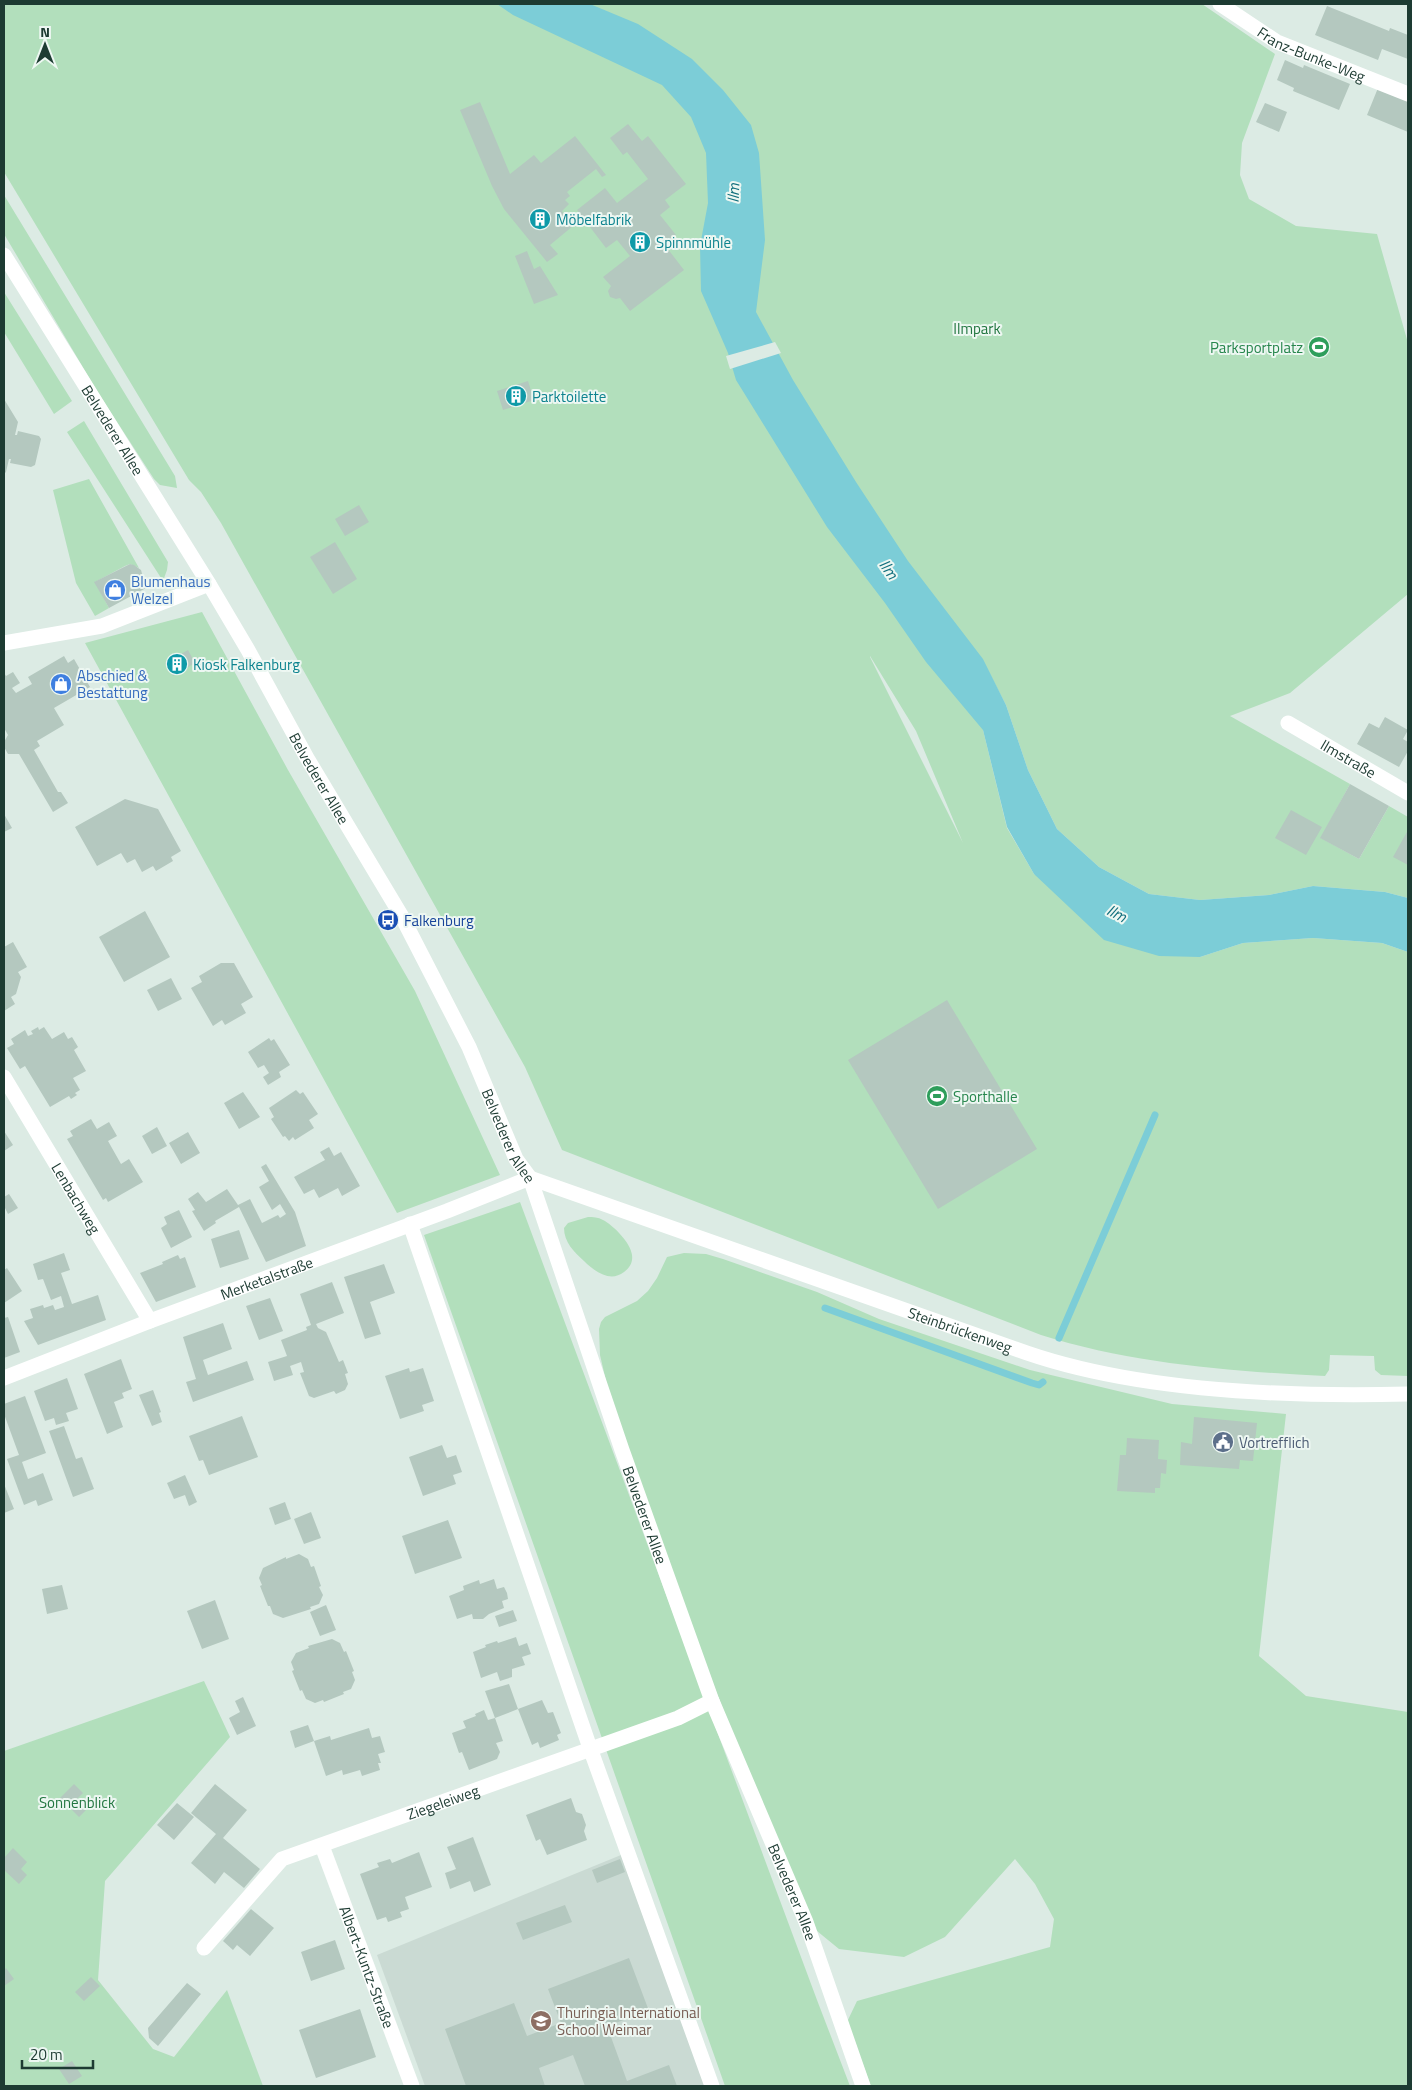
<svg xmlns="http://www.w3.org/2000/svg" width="1412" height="2090" viewBox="0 0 1412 2090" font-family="'Titillium Web',sans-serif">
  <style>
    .built { fill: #cadad3 }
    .green { fill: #b2dfbc; fill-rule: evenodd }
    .water { fill: #7ccdd7 }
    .pier { fill: #dcebe4 }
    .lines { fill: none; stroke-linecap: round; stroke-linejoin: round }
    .stream { stroke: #7ccdd7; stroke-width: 7 }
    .building { fill: #b4c8bf }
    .minor { stroke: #fff; stroke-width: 15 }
    .labels { text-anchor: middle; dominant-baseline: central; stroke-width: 4; stroke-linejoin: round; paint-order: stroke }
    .street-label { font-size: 15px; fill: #1d3b32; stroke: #edf7f2 }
    .culture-label { font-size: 15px; fill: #0d838f; stroke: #edf7f2; text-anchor: start }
    .park-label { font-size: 15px; fill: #227640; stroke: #edf7f2 }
    .leisure-label { font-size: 15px; fill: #27864d; stroke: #edf7f2; text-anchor: end }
    .shop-label { font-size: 15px; fill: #366cbe; stroke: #edf7f2; text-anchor: start }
    .transit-label { font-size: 15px; fill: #164399; stroke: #edf7f2; text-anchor: start }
    .service-label { font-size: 15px; fill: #4e5e75; stroke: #edf7f2; text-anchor: start }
    .education-label { font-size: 15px; fill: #785e54; stroke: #edf7f2; text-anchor: start }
    .water-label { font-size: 16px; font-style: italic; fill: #116f7d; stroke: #edf7f2 }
  </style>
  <rect width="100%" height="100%" fill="#dcebe4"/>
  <path class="built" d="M621 1855 705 2086H425L377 1955Z"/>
  <path class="green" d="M4 4H1202L1275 54 1242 143 1240 175 1249 199 1296 226 1377 234 1408 343V594L1290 693 1230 716 1350 784 1321 838 1359 859 1389 806 1408 817V898L1385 892 1313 886 1269 895 1200 900 1149 894 1099 867 1057 829 1028 770 1006 705 983 661V730L1007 828 1034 874 1200 957 1243 943 1313 938 1382 943 1408 952V1376L1381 1375 1375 1370 1374 1356 1330 1355 1329 1370 1325 1376C1229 1371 1133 1364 1041 1335L562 1150 525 1067 221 523 201 492 189 480 4 172ZM870 656 916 731 963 843 870 657Z
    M4 195 175 476 177 488 160 485 154 479 97 391 4 234Z
    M4 292 72 401 54 414 4 332Z
    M84 421 168 562 167 570 163 581 67 432Z
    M89 479 139 568 130 564 125 566 95 582 109 608 95 616 76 583 53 490Z
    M202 612 288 770 415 991 500 1175 397 1213 85 643Z
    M520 1202 817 2000 850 2086H725L424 1235Z
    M588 1217C593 1217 598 1217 603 1220 613 1225 631 1243 632 1255 633 1262 630 1268 624 1272 610 1283 594 1271 584 1261 574 1252 564 1242 564 1228L568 1223Z
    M684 1253 706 1254 723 1259 817 1292 879 1319 1030 1370 1172 1404 1286 1414 1259 1656 1306 1696 1408 1712V2086H871L847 2022 857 2001 1050 1947 1054 1919 1035 1884 1015 1859 945 1937 904 1957 839 1949 806 1922 622 1450 600 1355 599 1329 601 1322 605 1317 637 1301 648 1291 657 1278 667 1257Z
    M204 1681 230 1737 105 1881 98 1980 153 2049 174 2057 227 1990 263 2086H4V1751Z"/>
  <path class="water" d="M497 4H590L638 24 692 59 723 90 751 125 759 153 765 240 756 312 793 380 856 482 908 561 983 659 1006 705 1028 770 1057 829 1099 867 1149 894 1200 900 1269 895 1313 886 1385 892 1408 898V952L1382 943 1313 938 1243 943 1200 957 1159 956 1104 940 1034 874 1007 827 983 730 926 662 885 603 827 527 736 380 728 353 701 291 700 246 708 203 706 153 691 117 662 85 513 15Z"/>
  <path class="pier" d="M775 342 781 353 730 369 726 356Z"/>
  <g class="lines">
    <path class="stream" d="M825 1308 1032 1383 1039 1385 1043 1382
      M1059 1338 1155 1115"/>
  </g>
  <path class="building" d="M1327 6 1389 31 1390 28 1408 35V59L1382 49 1378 60 1315 35Z
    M1285 60 1303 68 1304 65 1350 84 1339 110 1293 91 1294 88 1277 80Z
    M1378 88 1408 101V132L1367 115Z
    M480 102 510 174 534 155 541 163 575 136 606 175 602 177 596 169 567 192 570 196 565 200 569 204 562 211 573 226 550 245 558 254 547 262 504 209 492 186 460 110Z
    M1265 103 1287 112 1279 132 1256 122Z
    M628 124 642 141 648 136 686 184 665 200 670 207 660 215 676 235 664 244 684 270 630 311 620 298 616 299 610 297 608 291 611 286 603 277 630 256 617 240 606 248 577 210 605 188 617 203 648 179 627 152 623 155 610 138Z
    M527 251 534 269 540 266 558 295 534 304 515 256Z
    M528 381 534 400 503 410 497 391Z
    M4 399 18 422 15 435H17L18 431 39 436 41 439 35 465 31 467 10 463 11 459H9L6 472 4 474Z
    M359 505 369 522 345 536 335 519Z
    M335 542 357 579 333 594 310 557Z
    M130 564 134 565 141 570 146 588 109 608 94 582Z
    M188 650 195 663 173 676 165 663Z
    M64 656 68 663 74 659 90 687 54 708 64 725 37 741 40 746 34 750 58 792H61L68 803 53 812 19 754H8L4 747V742L8 735 4 728V673L6 676 13 672 20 683 12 688 16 693 32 684 28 677Z
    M1385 717 1408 730 1403 739 1408 742V751L1399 767 1357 744 1369 723 1379 728Z
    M1350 784 1389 806 1359 859 1320 838Z
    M125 799 158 809 181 851 171 857 173 861 156 871 153 866 142 872 135 859 127 863 121 853 97 866 75 827Z
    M1291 810 1322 827 1306 855 1275 838Z
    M4 814 12 828 4 832Z
    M1408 830V865L1393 857Z
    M145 911 170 957 124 982 99 937Z
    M13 942 27 967 18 972 21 977 16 994 11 997 15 1004 4 1011V947Z
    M221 963H234L253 997 241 1004 246 1013 225 1025 222 1020 213 1026 191 988 202 982 199 976Z
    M171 978 182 999 158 1011 147 990Z
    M947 1000 1037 1149 938 1209 848 1060Z
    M38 1027 39 1030 44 1027 52 1039 64 1032 68 1039 72 1037 78 1047 74 1050 86 1071 73 1078 80 1090 75 1093 77 1095 71 1099 69 1096 50 1107 25 1066 20 1069 7 1048 14 1044 11 1039 25 1030 28 1036 33 1034 31 1031Z
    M269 1038 271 1041 274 1039 290 1065 279 1072 281 1077 268 1085 263 1077 269 1073 264 1065 258 1068 248 1052Z
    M296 1090 300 1094 303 1092 318 1114 309 1120 314 1128 295 1140 293 1137 289 1141 285 1136 283 1137 271 1119 274 1117 269 1108Z
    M243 1092 260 1117 239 1129 224 1103Z
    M91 1119 97 1129 109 1122 117 1136 108 1141 121 1164 129 1159 143 1182 108 1202 106 1198 103 1200 67 1139 73 1136 70 1131Z
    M157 1127 167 1146 152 1154 142 1136Z
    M4 1131 13 1145 4 1151Z
    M188 1132 200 1153 181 1164 169 1143Z
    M329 1147 334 1156 341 1152 360 1186 342 1196 338 1188 319 1198 314 1189 304 1194 294 1177 325 1160 320 1152Z
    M266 1164 295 1212 306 1246 266 1262 239 1207 215 1221 216 1223 204 1231 192 1211 195 1210 188 1199 198 1192 206 1202 227 1189 238 1205 250 1199 262 1223 278 1215 280 1218 286 1214 280 1204 272 1210 259 1187 269 1181 261 1167Z
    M9 1194 18 1208 8 1214 4 1206V1197Z
    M179 1210 192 1237 171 1248 161 1228 167 1224 164 1217Z
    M239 1230 249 1259 220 1268 211 1239Z
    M64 1253 70 1270 61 1273 72 1304 98 1295 106 1320 38 1345 24 1321 33 1318 30 1309 43 1305 44 1308 53 1305 55 1310 64 1307 61 1296 51 1300 43 1279 38 1280 33 1264Z
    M178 1255 180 1259 185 1257 196 1287 156 1302 140 1273 163 1264 162 1262Z
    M384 1264 395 1293 370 1302 381 1334 365 1339 344 1277Z
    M7 1268 22 1291 4 1303V1270Z
    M332 1282 344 1313 316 1324 318 1328 326 1332 339 1362 343 1360 348 1373 345 1374 348 1384 345 1390 336 1394 334 1391 314 1398 309 1396 300 1373 304 1372 301 1362 290 1366 293 1375 274 1381 268 1362 287 1356 281 1340 307 1330 306 1327 311 1325 300 1294Z
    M270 1298 283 1331 259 1340 246 1306Z
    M8 1317 20 1352 4 1358V1318Z
    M223 1323 232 1349 203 1360 208 1375 247 1361 254 1380 193 1402 186 1382 196 1379 183 1337Z
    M121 1359 132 1389 122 1393 124 1398 114 1402 123 1427 107 1434 84 1374Z
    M409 1368 410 1372 423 1368 434 1401 422 1405 424 1411 400 1419 385 1376Z
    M67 1378 78 1409 66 1413 69 1421 56 1425 54 1418 45 1421 34 1391Z
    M153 1390 161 1412 159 1413 162 1422 152 1426 139 1395Z
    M25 1396 46 1453 22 1462 28 1479 43 1473 53 1500 38 1506 36 1500 24 1505 7 1459 19 1455 4 1414V1404Z
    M242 1416 258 1457 209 1475 203 1460 199 1461 189 1436Z
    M1194 1417 1257 1423 1253 1461 1240 1460 1239 1469 1180 1465 1181 1442 1192 1444Z
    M64 1426 76 1459 82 1457 94 1489 73 1497 49 1431Z
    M1127 1438 1159 1440 1158 1459 1167 1460 1166 1474 1161 1473 1160 1488H1155V1493L1117 1491 1120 1455H1126Z
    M442 1445 447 1458 456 1455 462 1472 453 1475 456 1484 423 1496 409 1457Z
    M185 1475 197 1502 189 1506 185 1495 174 1499 167 1483Z
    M4 1484 14 1509 4 1513Z
    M285 1502 291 1519 275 1525 269 1508Z
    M311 1512 321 1538 304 1544 294 1519Z
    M448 1520 462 1558 415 1574 402 1536Z
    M299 1554 308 1559 311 1567 314 1566 321 1586 319 1587 323 1595 319 1604 310 1607 311 1609 283 1618 273 1614 270 1606H268L260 1586 262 1585 259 1578 263 1568 286 1557V1559Z
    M494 1579 497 1589 504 1587 507 1593 508 1599 502 1601 504 1608 489 1614 483 1619H473L472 1614 457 1619 449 1596 464 1590 463 1586 479 1580 480 1584Z
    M62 1585 68 1609 47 1614 42 1589Z
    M215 1600 229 1639 202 1649 187 1611Z
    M326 1605 336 1630 320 1636 310 1612Z
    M513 1610 517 1621 499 1627 495 1616Z
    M516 1637 519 1646 527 1643 531 1654 522 1657 525 1665 512 1669V1677L500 1681 497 1672 481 1678 473 1652 486 1647 485 1645 497 1641 498 1643Z
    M332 1639 340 1643 344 1652 346 1651 354 1671 352 1672 355 1680 351 1689 343 1692 344 1694 324 1702 323 1700 315 1703 306 1699 302 1690 300 1691 292 1671 294 1670 291 1662 296 1653 309 1648 308 1646Z
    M509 1684 518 1709 495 1718 503 1741 496 1743 500 1752 497 1759 469 1770 462 1752 459 1753 452 1733 466 1728 463 1721 476 1716 475 1714 484 1710 488 1720 495 1718 485 1691Z
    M243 1697 256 1726 237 1735 229 1718 240 1712 235 1701Z
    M542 1700 548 1713 553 1712 561 1733 557 1735 559 1740 540 1748 538 1742 532 1745 518 1709Z
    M308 1725 314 1741 295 1748 290 1731Z
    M369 1728 372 1738 380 1736 385 1752 378 1754 381 1763H378L380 1770 362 1776 360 1770 343 1775 342 1770 326 1776 314 1741 330 1736 331 1740Z
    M74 1784 83 1793 75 1801 86 1810 79 1817 60 1798Z
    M215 1784 247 1810 223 1838 260 1869 244 1888 224 1872 215 1884 191 1863 216 1834 191 1813Z
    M571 1798 576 1812 582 1814 586 1825 584 1831 587 1840 547 1855 540 1839 536 1841 526 1815Z
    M177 1803 194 1817 174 1840 157 1825Z
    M473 1837 491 1885 474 1892 470 1881 450 1889 445 1873 456 1869 447 1847Z
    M13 1848 27 1862 21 1869 27 1875 19 1884 4 1870V1858Z
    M419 1852 432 1887 405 1897 409 1909 400 1912 402 1917 388 1922 386 1917 377 1920 360 1874 379 1867 377 1863 390 1859 392 1863Z
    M620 1859 625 1872 597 1883 592 1870Z
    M565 1905 572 1922 523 1940 516 1923Z
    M251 1909 274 1928 250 1956 237 1945 233 1950 223 1941Z
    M335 1940 345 1969 311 1981 301 1952Z
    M629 1958 649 2011 607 2026 627 2081 669 2065 677 2086H585L573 2055 539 2068 545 2086H466L445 2029 514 2003 527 2036 561 2023 548 1989Z
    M6 1968 14 1979 4 1986V1970Z
    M91 1977 100 1986 84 2001 75 1992Z
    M187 1983 201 1994 158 2046 149 2038 148 2028Z
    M360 2009 376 2057 316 2078 299 2030Z
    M72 2061 82 2076 69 2084 59 2069Z"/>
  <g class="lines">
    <g class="minor">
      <path id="s1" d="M1220 4 1277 42 1408 94"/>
      <path id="s2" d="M4 255 209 584 248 650 307 758 401 915 469 1047 516 1159 530 1178 622 1450 712 1701 806 1922 863 2086"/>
      <path d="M4 643 102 626 209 584"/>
      <path id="s3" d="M1288 723 1408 793"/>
      <path id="s4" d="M4 1077 150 1321"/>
      <path id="s5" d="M530 1178 1027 1353C1141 1392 1288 1397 1408 1394"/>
      <path d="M410 1224 590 1748 712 2086"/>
      <path id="s6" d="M4 1378 150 1321 447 1211 530 1178"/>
      <path id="s7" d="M322 1846 412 2086"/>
      <path id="s8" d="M204 1948 282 1859 678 1718 712 1701"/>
    </g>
  </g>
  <defs>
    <g id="building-disc" transform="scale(1.125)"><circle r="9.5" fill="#0f9aa8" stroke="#edf7f2"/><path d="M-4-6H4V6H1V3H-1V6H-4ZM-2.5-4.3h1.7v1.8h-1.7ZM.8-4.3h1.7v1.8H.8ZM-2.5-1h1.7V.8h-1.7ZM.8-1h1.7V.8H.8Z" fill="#fff"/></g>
    <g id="stadium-disc" transform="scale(1.125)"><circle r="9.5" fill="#2e9e5b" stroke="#edf7f2"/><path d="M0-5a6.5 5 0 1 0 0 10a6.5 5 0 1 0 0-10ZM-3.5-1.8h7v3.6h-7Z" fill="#fff"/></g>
    <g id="shop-disc" transform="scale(1.125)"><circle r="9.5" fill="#3f7fe0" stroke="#edf7f2"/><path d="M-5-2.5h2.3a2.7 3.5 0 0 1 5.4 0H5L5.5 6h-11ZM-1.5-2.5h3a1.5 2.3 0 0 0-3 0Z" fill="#fff"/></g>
    <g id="bus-disc" transform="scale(1.125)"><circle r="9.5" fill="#1a4fb4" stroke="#edf7f2"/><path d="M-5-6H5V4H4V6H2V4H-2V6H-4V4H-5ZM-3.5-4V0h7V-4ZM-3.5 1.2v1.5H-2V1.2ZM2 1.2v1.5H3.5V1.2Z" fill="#fff"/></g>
    <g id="civic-disc" transform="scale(1.125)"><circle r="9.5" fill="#5c6f8a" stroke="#edf7f2"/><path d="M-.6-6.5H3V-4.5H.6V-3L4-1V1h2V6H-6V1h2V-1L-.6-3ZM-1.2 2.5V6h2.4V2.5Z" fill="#fff"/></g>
    <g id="school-disc" transform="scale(1.125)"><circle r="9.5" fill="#8d6e63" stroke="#edf7f2"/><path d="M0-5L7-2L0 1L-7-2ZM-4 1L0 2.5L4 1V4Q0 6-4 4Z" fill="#fff"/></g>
  </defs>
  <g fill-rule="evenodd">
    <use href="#building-disc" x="540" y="219"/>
    <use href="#building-disc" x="640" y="242"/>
    <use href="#stadium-disc" x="1319" y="347"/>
    <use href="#building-disc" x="516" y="396"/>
    <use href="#shop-disc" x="115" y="590"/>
    <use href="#building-disc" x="177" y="664"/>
    <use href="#shop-disc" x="61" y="684"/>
    <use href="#bus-disc" x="388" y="920"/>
    <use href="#stadium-disc" x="937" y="1096"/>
    <use href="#civic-disc" x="1223" y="1442"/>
    <use href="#school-disc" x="541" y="2021"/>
  </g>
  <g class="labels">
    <g class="street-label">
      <text stroke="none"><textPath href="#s1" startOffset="105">Franz-Bunke-Weg</textPath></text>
      <text stroke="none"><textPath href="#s2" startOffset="206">Belvederer Allee</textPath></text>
      <text stroke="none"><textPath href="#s3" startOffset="70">Ilmstraße</textPath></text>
      <text stroke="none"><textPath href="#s2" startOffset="611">Belvederer Allee</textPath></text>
      <text stroke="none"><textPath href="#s2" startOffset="1016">Belvederer Allee</textPath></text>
      <text stroke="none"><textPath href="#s4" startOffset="141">Lenbachweg</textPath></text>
      <text stroke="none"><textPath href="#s6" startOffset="281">Merketalstraße</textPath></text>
      <text stroke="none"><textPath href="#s5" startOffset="456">Steinbrückenweg</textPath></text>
      <text stroke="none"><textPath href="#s2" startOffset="1420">Belvederer Allee</textPath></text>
      <text stroke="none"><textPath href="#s8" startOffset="289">Ziegeleiweg</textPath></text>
      <text stroke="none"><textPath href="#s2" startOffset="1825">Belvederer Allee</textPath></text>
      <text stroke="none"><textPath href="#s7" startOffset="129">Albert-Kuntz-Straße</textPath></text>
    </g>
    <g class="culture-label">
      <text x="556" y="219">Möbelfabrik</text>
      <text x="656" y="242">Spinnmühle</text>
      <text x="532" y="396">Parktoilette</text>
      <text x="193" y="664">Kiosk Falkenburg</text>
    </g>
    <g class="park-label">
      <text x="977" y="328">Ilmpark</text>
      <text x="77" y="1802">Sonnenblick</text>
    </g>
    <g class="leisure-label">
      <text x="1303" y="347">Parksportplatz</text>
      <text x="953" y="1096" text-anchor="start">Sporthalle</text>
    </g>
    <g class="shop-label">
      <text x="131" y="581">Blumenhaus<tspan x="131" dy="17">Welzel</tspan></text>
      <text x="77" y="675">Abschied &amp;<tspan x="77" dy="17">Bestattung</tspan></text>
    </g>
    <g class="transit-label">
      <text x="404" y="920">Falkenburg</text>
    </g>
    <g class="service-label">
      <text x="1239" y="1442">Vortrefflich</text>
    </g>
    <g class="education-label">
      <text x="557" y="2012">Thuringia International<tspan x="557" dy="17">School Weimar</tspan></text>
    </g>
    <g class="water-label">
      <text transform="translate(733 193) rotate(-87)">Ilm</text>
      <text transform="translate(889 569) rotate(54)">Ilm</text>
      <text transform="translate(1117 913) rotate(28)">Ilm</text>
    </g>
  </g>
  <rect width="1412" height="2090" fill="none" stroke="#1d3b32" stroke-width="10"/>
  <g transform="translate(45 45)" stroke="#edf7f2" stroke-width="4" paint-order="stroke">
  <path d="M0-4L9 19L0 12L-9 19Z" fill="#1d3b32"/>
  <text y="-8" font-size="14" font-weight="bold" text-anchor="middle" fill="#1d3b32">N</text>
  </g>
  <path d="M22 2060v8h71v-8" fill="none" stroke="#1d3b32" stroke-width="2.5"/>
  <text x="30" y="2060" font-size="15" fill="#1d3b32" stroke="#edf7f2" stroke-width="4" paint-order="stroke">20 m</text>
</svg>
